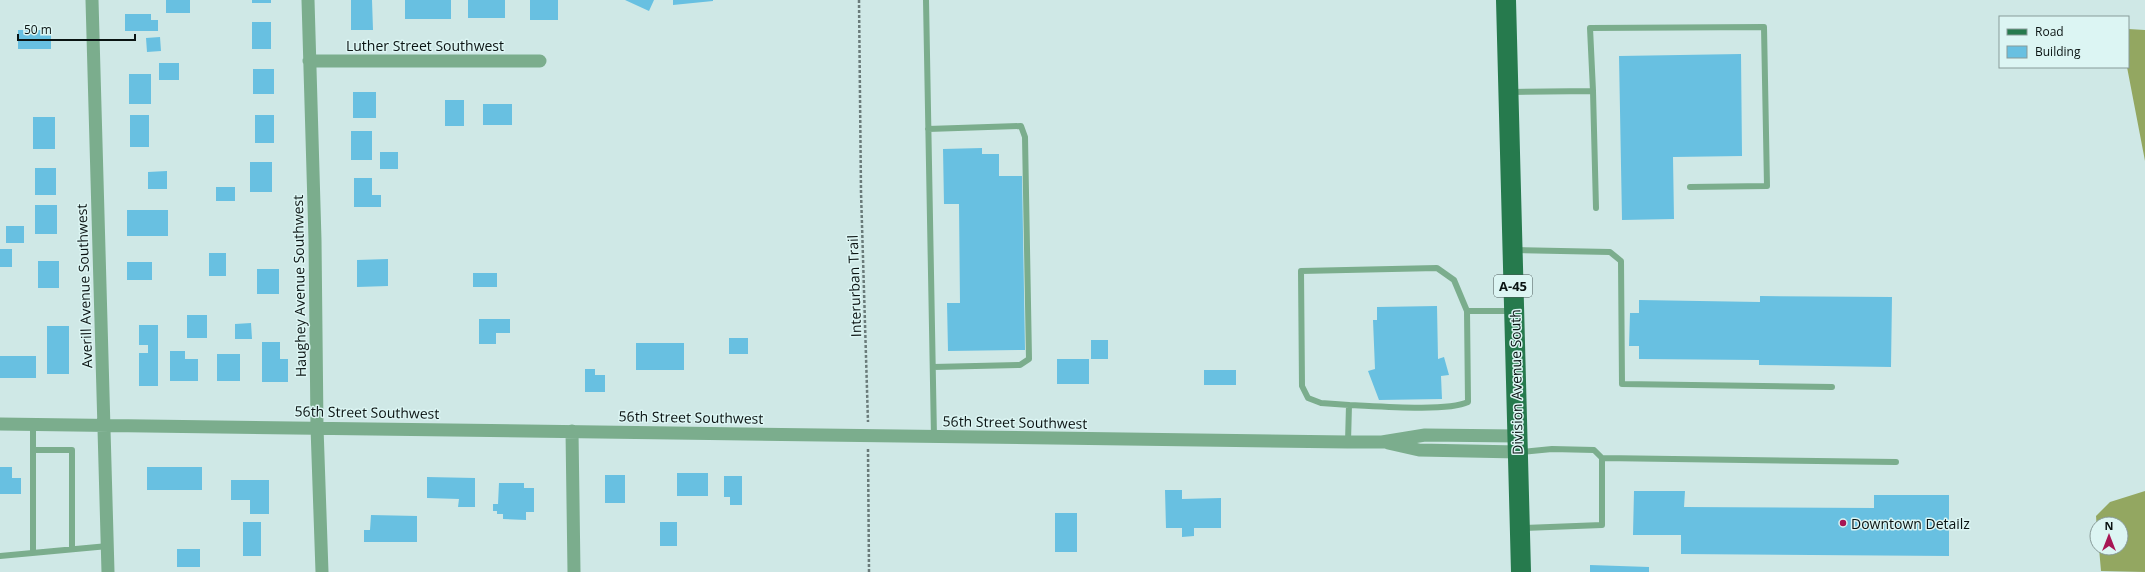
<svg xmlns="http://www.w3.org/2000/svg" width="2145" height="572" viewBox="0 0 2145 572" font-family="'Open Sans',sans-serif">
  <style>
    .forest { fill: #93a761 }
    .building { fill: #68c0e1 }
    .lines { fill: none; stroke-linecap: round; stroke-linejoin: round }
    .path { stroke: #6a7b7a; stroke-width: 2.5; stroke-dasharray: 3 2; stroke-linecap: butt }
    .service { stroke: #7bad8d; stroke-width: 6 }
    .minor { stroke: #7bad8d; stroke-width: 13 }
    .primary { stroke: #267a4d; stroke-width: 20 }
    .poi-dot { fill: #a71654; stroke: #dcf5f3; stroke-width: 1.5 }
    .labels { text-anchor: middle; dominant-baseline: central; stroke-width: 3; stroke-linejoin: round; paint-order: stroke }
    .shield { fill: #dcf5f3; stroke: #495756; stroke-width: 1 }
    .shield-label { font-size: 13px; font-weight: bold; fill: #0a1312 }
    .street-label { font-size: 14px; fill: #0a1312; stroke: #dcf5f3 }
    .poi-label { font-size: 14px; fill: #0a1312; stroke: #dcf5f3; text-anchor: start }
  </style>
  <rect width="100%" height="100%" fill="#cfe8e6"/>
  <path class="forest" d="M2128 29 2145 30V161L2127 67Z
    M2145 491V572L2101 571 2099 548H2121V524H2097V529L2096 516 2110 502Z"/>
  <path class="building" d="M166 0H190V13H166Z
    M252 0H271V3H252Z
    M351 0H372L373 30H351Z
    M405 0H451V19H405Z
    M468 0H505V18H468Z
    M530 0H558V20H530Z
    M625 0H654L649 11Z
    M673 0H713V1L673 5Z
    M125 14H151V20H158V31H125Z
    M252 22H271V49H252Z
    M18 30H51V49H18Z
    M160 37 161 51 147 52 146 38Z
    M1741 54 1742 156 1673 157 1674 219 1622 220 1619 56Z
    M159 63H179V80H159Z
    M253 69H274V94H253Z
    M129 74H151V104H129Z
    M353 92H376V118H353Z
    M445 100H464V126H445Z
    M483 104H512V125H483Z
    M130 115H149V147H130Z
    M255 115H274V143H255Z
    M33 117H55V149H33Z
    M351 131H372V160H351Z
    M982 148V154H999V176H1022L1025 350 948 351 947 303H960L959 204H944L943 149Z
    M380 152H398V169H380Z
    M250 162H272V192H250Z
    M35 168H56V195H35Z
    M167 171V189H148V172Z
    M354 178H372V195H381V207H354Z
    M216 187H235V201H216Z
    M35 205H57V234H35Z
    M127 210H168V236H127Z
    M6 226H24V243H6Z
    M0 249H12V267H0Z
    M209 253H226V276H209Z
    M388 259V286L357 287V260Z
    M38 261H59V288H38Z
    M127 262H152V280H127Z
    M257 269H279V294H257Z
    M473 273H497V287H473Z
    M1760 296 1892 297 1891 367 1759 365V360L1639 359V346H1629L1630 313H1639V300L1760 302Z
    M1437 306 1438 359 1444 357 1449 375 1441 376 1442 399 1379 400 1368 371 1375 369 1373 320H1377V307Z
    M187 315H207V338H187Z
    M479 319H510V333H496V344H479Z
    M251 323 252 339H235V324Z
    M139 325H158V386H139V353H148V345H139Z
    M47 326H69V374H47Z
    M729 338H748V354H729Z
    M1091 340H1108V359H1091Z
    M262 342H280V359H288V382H262Z
    M636 343H684V370H636Z
    M170 351H185V359H198V381H170Z
    M217 354H240V381H217Z
    M0 356H36V378H0Z
    M1057 359H1089V384H1057Z
    M585 369H595V375H605V392H585Z
    M1204 370H1236V385H1204Z
    M0 467H12V478H21V494H0Z
    M147 467H202V490H147Z
    M677 473H708V496H677Z
    M605 475H625V503H605Z
    M724 476H742V505H730V497H724Z
    M427 477 475 478V507H458L459 499 427 498Z
    M231 480H269V514H250V500H231Z
    M499 483H524V488H534V512H526V520L503 519V514H497V511H493V504H498Z
    M1165 490H1182V499L1221 498V528H1194V536L1182 537V528H1166Z
    M1634 491H1685L1684 507 1874 508V495H1949V556L1681 554V535H1633Z
    M1055 513H1077V552H1055Z
    M371 515 417 516V542H364V530H370Z
    M243 522H261V556H243Z
    M660 522H677V546H660Z
    M177 549H200V567H177Z
    M1590 565 1649 567V572H1590Z"/>
  <g class="lines">
    <path class="path" d="M859 0 861 192 868 422
      M868 449 869 572"/>
    <path class="service" d="M926 0 934 437
      M1593 91 1596 208
      M1510 92 1593 91 1590 28 1764 27 1767 186 1690 187
      M928 129 1021 126 1025 137 1029 359 1020 365 933 367
      M1514 250 1610 252 1621 261 1622 384 1832 387
      M1349 405C1375 406 1447 412 1468 402L1467 311
      M33 424V450H72V548
      M1348 442 1349 405 1321 403 1308 398 1302 386 1301 271 1437 268 1454 280 1467 311H1513
      M1521 452 1552 449 1594 450 1602 458V525L1522 528
      M1602 458 1896 462
      M33 553V450
      M0 556 108 546"/>
    <path class="minor" d="M92 0 108 572
      M308 0 315 240 317 427 322 572
      M309 61H540
      M0 424 1348 442H1382L1425 435 1517 436
      M572 431 574 572
      M1388 443 1419 450 1518 452"/>
    <path class="primary" d="M1506 0 1521 572"/>
  </g>
  <circle class="poi-dot" cx="1843" cy="523" r="4"/>
  <g class="labels">
    <rect class="shield" x="1494" y="275" width="38" height="22" rx="3"/>
    <g class="shield-label">
      <text x="1513" y="286">A-45</text>
    </g>
    <g class="street-label">
      <text x="425" y="45">Luther Street Southwest</text>
      <text transform="translate(84 286) rotate(-92)">Averill Avenue Southwest</text>
      <text transform="translate(299 286) rotate(-91)">Haughey Avenue Southwest</text>
      <text transform="translate(854 286) rotate(-92)">Interurban Trail</text>
      <text transform="translate(1516 382) rotate(-91)">Division Avenue South</text>
      <text transform="translate(367 412) rotate(1)">56th Street Southwest</text>
      <text transform="translate(691 417) rotate(1)">56th Street Southwest</text>
      <text transform="translate(1015 422) rotate(1)">56th Street Southwest</text>
    </g>
    <g class="poi-label">
      <text x="1851" y="523">Downtown Detailz</text>
    </g>
  </g>
  <rect x="1999" y="16" width="130" height="52" fill="#dcf5f3" stroke="#889b99"/>
  <rect x="2007" y="29" width="20" height="6" fill="#267a4d" stroke="#889b99"/>
  <text x="2035" y="36" font-size="12" fill="#0a1312">Road</text>
  <rect x="2007" y="46" width="20" height="12" fill="#68c0e1" stroke="#889b99"/>
  <text x="2035" y="56" font-size="12" fill="#0a1312">Building</text>
  <g transform="translate(2109 536)"><circle r="19" fill="#dcf5f3" stroke="#889b99"/>
  <path d="M0-3L7 15L0 10L-7 15Z" fill="#a71654"/>
  <text y="-6" font-size="11" font-weight="bold" text-anchor="middle" fill="#0a1312">N</text>
  </g>
  <path d="M18 34v6h117v-6" fill="none" stroke="#0a1312" stroke-width="2"/>
  <text x="24" y="34" font-size="12" fill="#0a1312" stroke="#dcf5f3" stroke-width="3" paint-order="stroke">50 m</text>
</svg>
